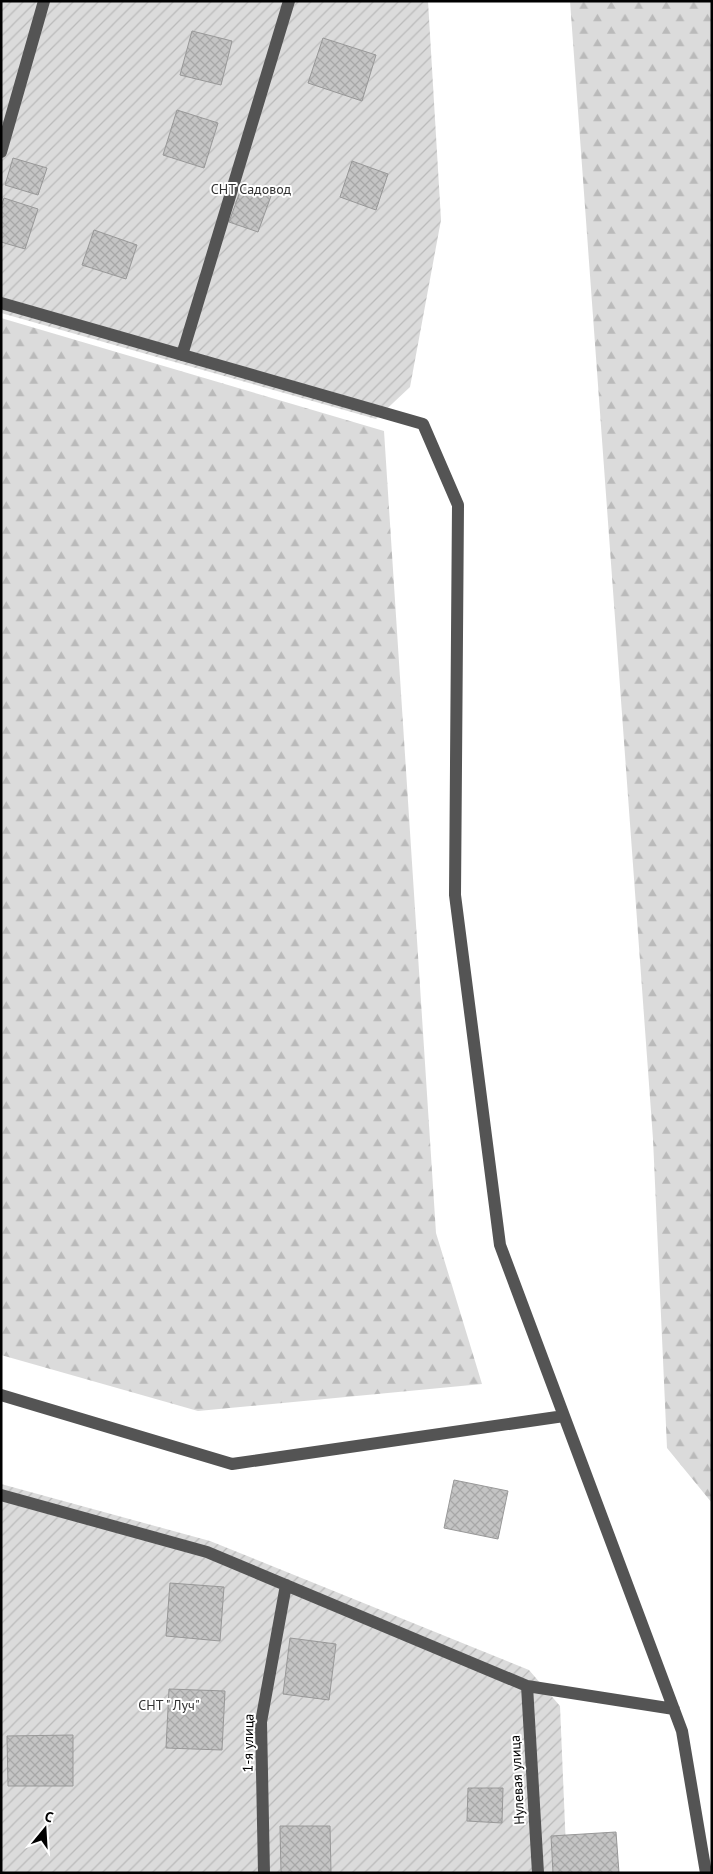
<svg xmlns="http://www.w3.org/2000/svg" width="713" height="1874" viewBox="0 0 713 1874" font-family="'PT Sans',sans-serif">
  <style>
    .forest { fill: url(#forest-firs) }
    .garden { fill: url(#garden-furrows) }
    .building { fill: url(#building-cross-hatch); stroke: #989898 }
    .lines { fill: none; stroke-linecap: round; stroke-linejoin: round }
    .minor { stroke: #545454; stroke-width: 12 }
    .labels { text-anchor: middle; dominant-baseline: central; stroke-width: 4; stroke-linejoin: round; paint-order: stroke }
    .park-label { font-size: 14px; fill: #323232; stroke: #fff }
    .street-label { font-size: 14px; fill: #000; stroke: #fff }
  </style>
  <defs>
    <pattern id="forest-firs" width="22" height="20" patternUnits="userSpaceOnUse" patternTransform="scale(1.25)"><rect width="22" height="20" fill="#dbdbdb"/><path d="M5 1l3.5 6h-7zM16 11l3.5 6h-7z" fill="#bababa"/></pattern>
    <pattern id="garden-furrows" width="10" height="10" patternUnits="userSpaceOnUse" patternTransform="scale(1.25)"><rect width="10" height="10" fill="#dbdbdb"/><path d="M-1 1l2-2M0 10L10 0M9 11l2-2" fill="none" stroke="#bababa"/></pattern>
    <pattern id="building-cross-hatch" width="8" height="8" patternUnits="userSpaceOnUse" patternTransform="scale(1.25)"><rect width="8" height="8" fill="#c4c4c4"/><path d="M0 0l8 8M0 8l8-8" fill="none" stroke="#a7a7a7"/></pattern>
  </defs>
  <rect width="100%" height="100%" fill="#fff"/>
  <path class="forest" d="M570 1H712V1503L667 1448 653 1139Z
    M1 318 384 431 436 1233 482 1384 198 1411 1 1355Z"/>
  <path class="garden" d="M1 1H428L441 220 410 387 376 419 1 313Z
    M1 1484 210 1541 529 1670 560 1706 567 1873H1Z"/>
  <path class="building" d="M192 31 232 41 221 85 180 75Z
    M323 38 376 55 362 101 308 83Z
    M177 110 218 123 204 168 163 155Z
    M13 158 47 168 38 195 5 185Z
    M352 161 388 174 376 210 340 197Z
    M242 186 271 196 258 232 229 222Z
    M4 198 38 209 25 249 1 242V207Z
    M94 230 137 245 126 279 82 265Z
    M454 1480 508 1491 498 1539 444 1528Z
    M170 1583 224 1587 220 1641 166 1636Z
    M290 1638 336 1644 329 1700 283 1694Z
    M169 1689 225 1691 222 1750 166 1748Z
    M73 1735V1786H8L7 1736Z
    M468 1788H503L502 1823 467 1821Z
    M280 1826H330L331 1873H281Z
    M616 1832 619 1873H553L551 1836Z"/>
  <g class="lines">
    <path class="minor" d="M1 152 44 1
      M1 303 423 424 458 505 455 895 500 1245 682 1731 706 1873
      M182 355 289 1
      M1 1395 232 1464 564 1416
      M1 1495 207 1552 527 1686 674 1709
      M527 1686 538 1873
      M264 1873 261 1722 286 1585"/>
  </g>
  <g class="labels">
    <g class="park-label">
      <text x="251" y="189">СНТ Садовод</text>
      <text x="169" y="1705">СНТ " Луч"</text>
    </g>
    <g class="street-label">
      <text transform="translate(248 1743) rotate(-89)">1-я улица</text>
      <text transform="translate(517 1780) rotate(-93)">Нулевая улица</text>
    </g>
  </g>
  <rect width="713" height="1874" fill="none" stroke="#000000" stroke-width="5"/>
  <g transform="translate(45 1829) rotate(18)" stroke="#ffffff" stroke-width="4" paint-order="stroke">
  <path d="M0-4L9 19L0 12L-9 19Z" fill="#000000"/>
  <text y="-8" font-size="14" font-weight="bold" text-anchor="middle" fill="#000000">С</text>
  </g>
</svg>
